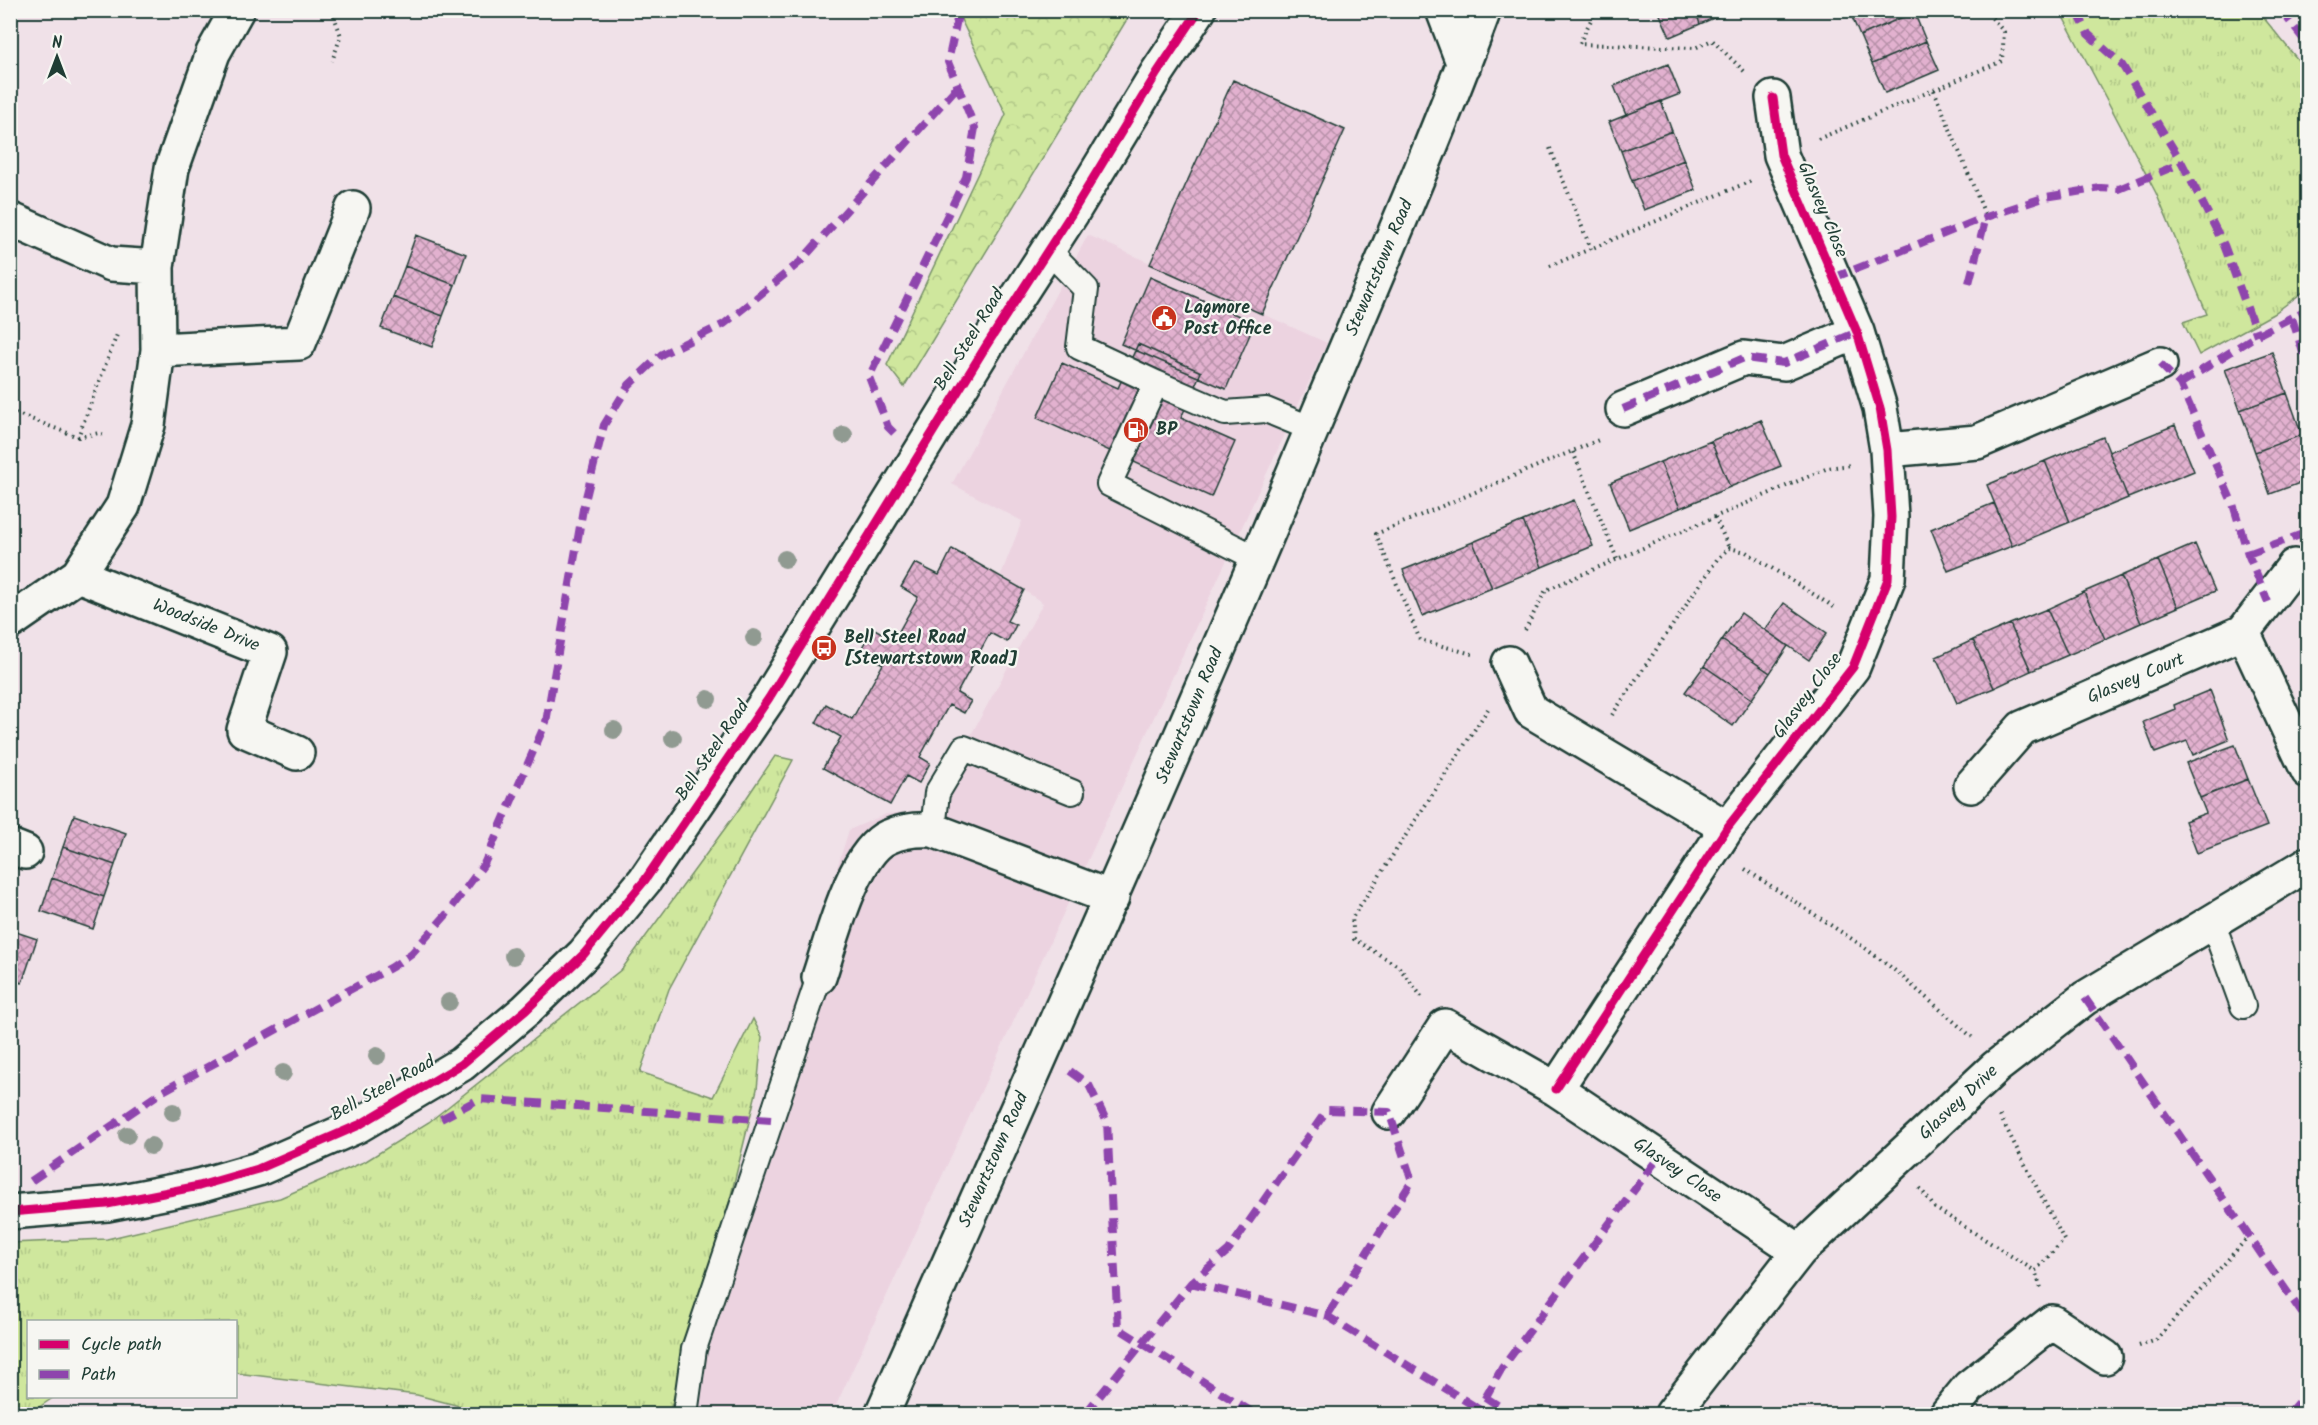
<svg xmlns="http://www.w3.org/2000/svg" width="2318" height="1425" viewBox="0 0 2318 1425" font-family="Kalam,sans-serif">
  <style>
    .built { fill: #ecd3e0 }
    .grass { fill: url(#grass-tufts); stroke: #779268; stroke-width: 1.5 }
    .forest { fill: url(#forest-crowns); stroke: #779268; stroke-width: 1.5 }
    .building { fill: url(#building-cross-hatch); stroke: #1f3d34; stroke-width: 1.5 }
    .lines { fill: none; stroke-linecap: round; stroke-linejoin: round }
    .lane-casing { stroke: #1f3d34; stroke-width: 28 }
    .street-casing { stroke: #1f3d34; stroke-width: 38 }
    .secondary-casing { stroke: #1f3d34; stroke-width: 38 }
    .path { stroke: #1f3d34; stroke-width: 4; stroke-dasharray: 1.5 4.5; stroke-linecap: butt }
    .lane { stroke: #f6f6f2; stroke-width: 24 }
    .street { stroke: #f6f6f2; stroke-width: 33 }
    .secondary { stroke: #f6f6f2; stroke-width: 33 }
    .quiet { stroke: #8e44ad; stroke-width: 8; stroke-dasharray: 15 8; stroke-linecap: butt }
    .cycleway-casing { stroke: #f6f6f2; stroke-width: 13 }
    .cycleway { stroke: #d6006c; stroke-width: 9 }
    .tree { fill: #909a91 }
    .labels { text-anchor: middle; dominant-baseline: central; stroke-width: 4.5; stroke-linejoin: round; paint-order: stroke }
    .street-label { font-size: 18px; fill: #1f3d34; stroke: #f6f6f2 }
    .poi-label { font-size: 18px; font-weight: bold; fill: #1f3d34; stroke: #f6f6f2; text-anchor: start }
  </style>
  <defs>
    <pattern id="grass-tufts" width="24" height="20" patternUnits="userSpaceOnUse" patternTransform="scale(1.5)"><rect width="24" height="20" fill="#cfe79d"/><path d="M3 7l-1-3M5 7V3M7 7l1-3M15 17l-1-3M17 17v-4M19 17l1-3" fill="none" stroke="#b1c788"/></pattern>
    <pattern id="forest-crowns" width="20" height="18" patternUnits="userSpaceOnUse" patternTransform="scale(1.5)"><rect width="20" height="18" fill="#cfe79d"/><path d="M2 6a3 3 0 1 1 6 0M12 15a3 3 0 1 1 6 0" fill="none" stroke="#b1c788"/></pattern>
    <pattern id="building-cross-hatch" width="8" height="8" patternUnits="userSpaceOnUse" patternTransform="scale(1.5)"><rect width="8" height="8" fill="#e2b1cf"/><path d="M0 0l8 8M0 8l8-8" fill="none" stroke="#b791a9"/></pattern>
  </defs>
  <rect width="100%" height="100%" fill="#f0e1e8"/>
  <filter id="ink" filterUnits="userSpaceOnUse"><feTurbulence type="fractalNoise" baseFrequency=".0167" numOctaves="2"/><feDisplacementMap in="SourceGraphic" scale="12" xChannelSelector="R" yChannelSelector="G"/><feConvolveMatrix kernelMatrix="1 2 1 2 8 2 1 2 1" color-interpolation-filters="sRGB"/></filter>
  <g filter="url(#ink)">
    <path class="built" d="M1088 235 1327 343 832 1414H668L723 1228 849 830 886 814 930 810 1043 603 1001 575 1022 521 952 484Z"/>
    <path class="grass" d="M2060 11H2258L2307 71V289L2273 314 2199 355 2183 322 2207 314 2156 193Z
      M775 756 793 760 669 989 640 1072 713 1097 753 1019 762 1037 757 1089 723 1228 669 1414H490L417 1395 236 1373V1322H28V1396L54 1397 29 1414H11L10 1243 107 1239 280 1198 366 1161 429 1122 622 969 737 812Z"/>
    <path class="forest" d="M957 11H1132L904 387 887 365 1006 114Z"/>
    <path class="building" d="M1658 10H1695L1700 24 1670 37Z
      M1695 10H1730V11L1700 24Z
      M1849 10H1914V12L1860 36Z
      M1914 12 1926 41 1872 64 1860 36Z
      M1926 41 1939 70 1885 93 1872 64Z
      M1668 64 1680 94 1626 115 1614 86Z
      M1233 80 1345 130 1262 314 1150 264Z
      M1661 101 1672 131 1621 151 1609 122Z
      M1672 131 1684 160 1632 181 1621 151Z
      M1684 160 1696 190 1644 210 1632 181Z
      M416 235 466 254 455 285 405 266Z
      M405 266 455 285 443 316 393 297Z
      M1150 277 1255 323 1226 389 1121 344Z
      M393 297 443 316 432 347 381 328Z
      M1138 344 1201 372 1181 418 1235 442 1211 497 1037 418 1062 363 1118 388Z
      M2272 352 2287 393 2240 410 2225 369Z
      M2287 393 2302 435 2255 452 2240 410Z
      M1761 420 1781 466 1730 487 1711 441Z
      M2175 425 2194 471 2128 498 2109 452Z
      M2302 435 2308 450V480L2270 494 2255 452Z
      M2103 437 2128 498 2070 522 2045 461Z
      M1711 441 1730 487 1680 508 1660 462Z
      M2045 461 2070 522 2012 546 1987 485Z
      M1660 462 1680 508 1629 529 1610 483Z
      M1574 500 1593 546 1542 567 1523 521Z
      M1994 503 2012 546 1948 571 1931 529Z
      M1523 521 1542 567 1492 588 1473 542Z
      M1473 542 1492 588 1422 616 1403 570Z
      M2195 544 2215 591 2178 607 2158 560Z
      M952 549 1024 590 1007 621 1016 625 1007 642 990 633 957 693 971 701 964 713 949 705 920 757 930 763 919 783 906 776 890 805 823 768 841 737 816 723 826 704 852 719 883 664 860 651 873 628 894 640 918 597 901 587 915 563 939 575Z
      M2158 560 2178 607 2141 623 2121 576Z
      M2121 576 2141 623 2105 639 2084 592Z
      M2084 592 2105 639 2068 655 2047 609Z
      M1784 603 1827 633 1809 660 1765 630Z
      M2047 609 2068 655 2031 671 2010 624Z
      M1741 613 1788 646 1770 673 1722 640Z
      M2010 624 2031 671 1994 688 1973 640Z
      M1722 640 1770 673 1752 699 1704 666Z
      M1973 640 1994 688 1957 703 1936 657Z
      M1704 666 1752 699 1733 726 1685 692Z
      M2210 690 2229 740 2193 755 2187 741 2155 753 2143 722 2175 709 2174 705Z
      M2235 745 2248 779 2200 798 2186 763Z
      M2248 779 2267 826 2197 853 2185 821 2206 813 2200 798Z
      M74 815 126 833 115 865 63 847Z
      M63 847 115 865 104 897 52 878Z
      M52 878 104 897 93 929 41 911Z
      M10 930 37 939 22 983 10 979Z"/>
    <g class="lines">
      <g class="lane-casing">
        <path id="lane" d="M1047 249 1086 289 1079 347 1156 383
          M1258 559 1109 484 1156 383 1225 413 1266 410 1312 429
          M933 830 937 793 964 748 1072 792
          M2212 921 2243 1006
          M685 1414 694 1349 819 977"/>
      </g>
      <g class="street-casing">
        <path id="street" d="M12 220 111 264 157 267
          M158 350 299 343 353 208
          M1623 409 1744 358 1784 363 1857 332
          M1887 450 1977 442 2160 364
          M78 575 270 652 244 730 297 753
          M10 622 78 575 123 506 148 425 158 350 157 267 172 168 213 53 237 10
          M2243 632 2308 771
          M1509 663 1531 711 1727 828
          M1971 786 2022 728 2243 632 2294 566
          M10 846 25 852
          M819 977C831 942 853 852 888 837 903 830 917 829 933 830L1112 898
          M1556 1089 1727 828 1853 667 1888 579 1891 517 1887 450 1880 408 1857 332 1781 155 1773 98
          M1389 1112 1445 1026 1556 1089 1799 1251
          M10 1212 107 1204 199 1186 258 1169 359 1125 462 1064 526 1010 584 954 645 880 769 698 986 346 1072 213 1157 73 1199 10
          M1672 1414 1799 1251 1996 1067 2085 998 2308 864
          M1947 1414 1969 1387 2052 1322 2105 1357"/>
      </g>
      <g class="secondary-casing">
        <path id="secondary" d="M1443 10 1464 65
          M882 1414C1027 1087 1173 760 1312 429 1370 290 1431 152 1484 10"/>
      </g>
      <path class="path" d="M332 10 341 36 332 61
        M1596 10 1579 44 1695 48 1712 40 1747 74
        M1934 90 1986 217
        M1818 139 2002 61 2004 32 1985 10
        M1550 148 1591 249
        M1550 266 1751 181
        M10 411 78 437 118 332
        M78 437 99 433 106 436
        M1573 452 1617 559
        M1715 517 1729 548
        M1525 630 1546 590 1828 468 1851 465
        M1472 654 1420 640 1376 534 1601 439
        M1612 715 1718 558 1729 548 1746 552 1837 609
        M1745 869 1858 943 1893 969 1972 1037
        M1422 997 1398 966 1354 939 1352 918 1488 709
        M2000 1116 2064 1240 2035 1271 2041 1288
        M1920 1188 1935 1208 2035 1271
        M2139 1346 2156 1340 2249 1236"/>
      <use href="#lane" class="lane"/>
      <use href="#street" class="street"/>
      <use href="#secondary" class="secondary"/>
      <path class="quiet" d="M2084 10 2081 19 2088 34 2122 65 2182 163 2224 245 2257 335
        M2281 10 2308 45
        M1833 278 1986 217 2046 197 2101 188 2119 189 2182 163
        M1969 283 1986 217
        M2292 318 2308 368
        M2160 364 2180 384 2233 504 2248 554 2268 602
        M2180 384 2257 335 2308 309
        M1623 409 1744 358 1784 363 1857 332
        M894 433 888 427 869 377 966 177 975 128 948 62 959 10
        M2248 554 2308 532
        M2085 998 2308 1322
        M1070 1071 1089 1085 1107 1122 1118 1328 1255 1414
        M441 1119 479 1099 771 1120
        M31 1181 163 1091 392 967 412 953 446 915 484 864 546 722 583 509 604 425 629 385 662 354 724 324 800 262 958 86
        M1191 1283 1327 1316 1479 1409
        M1485 1397 1511 1414
        M1085 1414 1191 1283 1229 1250 1327 1110 1389 1112 1412 1181 1327 1316
        M1469 1414 1479 1409 1502 1368 1658 1158
        M2288 1414 2308 1391"/>
      <g class="cycleway-casing">
        <path id="cycleway" d="M1556 1089 1727 828 1853 667 1888 579 1891 517 1887 450 1880 408 1857 332 1781 155 1773 98
          M10 1212 107 1204 199 1186 258 1169 359 1125 462 1064 526 1010 584 954 645 880 769 698 986 346 1072 213 1157 73 1199 10"/>
      </g>
      <use href="#cycleway" class="cycleway"/>
    </g>
    <g class="tree">
      <circle cx="844" cy="435" r="9"/>
      <circle cx="785" cy="559" r="9"/>
      <circle cx="754" cy="638" r="9"/>
      <circle cx="708" cy="699" r="9"/>
      <circle cx="614" cy="730" r="9"/>
      <circle cx="673" cy="738" r="9"/>
      <circle cx="513" cy="956" r="9"/>
      <circle cx="449" cy="1002" r="9"/>
      <circle cx="377" cy="1056" r="9"/>
      <circle cx="283" cy="1073" r="9"/>
      <circle cx="173" cy="1112" r="9"/>
      <circle cx="127" cy="1135" r="9"/>
      <circle cx="151" cy="1146" r="9"/>
    </g>
  </g>
  <defs>
    <g id="civic-disc" transform="scale(1.35)"><circle r="9.5" fill="#c8321e" stroke="#f6f6f2"/><path d="M-.6-6.5H3V-4.5H.6V-3L4-1V1h2V6H-6V1h2V-1L-.6-3ZM-1.2 2.5V6h2.4V2.5Z" fill="#fff"/></g>
    <g id="fuel-disc" transform="scale(1.35)"><circle r="9.5" fill="#c8321e" stroke="#f6f6f2"/><path d="M-5.5-6h7V0h2V4h1.3V-2.5L3-4.5l.8-.8L6-3V5H2.5V1h-1V6h-7ZM-4.2-4.7v3.2H.2V-4.7Z" fill="#fff"/></g>
    <g id="bus-disc" transform="scale(1.35)"><circle r="9.5" fill="#c8321e" stroke="#f6f6f2"/><path d="M-5-6H5V4H4V6H2V4H-2V6H-4V4H-5ZM-3.5-4V0h7V-4ZM-3.5 1.2v1.5H-2V1.2ZM2 1.2v1.5H3.5V1.2Z" fill="#fff"/></g>
  </defs>
  <g fill-rule="evenodd">
    <use href="#civic-disc" x="1164" y="318"/>
    <use href="#fuel-disc" x="1136" y="430"/>
    <use href="#bus-disc" x="824" y="648"/>
  </g>
  <g class="labels">
    <g class="street-label">
      <text transform="translate(1822 210) rotate(67)">Glasvey Close</text>
      <text transform="translate(1380 268) rotate(-67)">Stewartstown Road</text>
      <text transform="translate(970 340) rotate(-58)">Bell Steel Road</text>
      <text transform="translate(206 626) rotate(22)">Woodside Drive</text>
      <text transform="translate(2136 679) rotate(-23)">Glasvey Court</text>
      <text transform="translate(1808 696) rotate(-53)">Glasvey Close</text>
      <text transform="translate(1190 716) rotate(-67)">Stewartstown Road</text>
      <text transform="translate(713 751) rotate(-56)">Bell Steel Road</text>
      <text transform="translate(383 1089) rotate(-29)">Bell Steel Road</text>
      <text transform="translate(1959 1103) rotate(-43)">Glasvey Drive</text>
      <text transform="translate(994 1160) rotate(-66)">Stewartstown Road</text>
      <text transform="translate(1677 1171) rotate(34)">Glasvey Close</text>
    </g>
    <g class="poi-label">
      <text x="1184" y="308">Lagmore<tspan x="1184" dy="21">Post Office</tspan></text>
      <text x="1156" y="430">BP</text>
      <text x="844" y="638">Bell Steel Road<tspan x="844" dy="21">[Stewartstown Road]</tspan></text>
    </g>
  </g>
  <rect width="2318" height="1425" fill="none" stroke="#f6f6f2" stroke-width="36"/>
  <rect x="18" y="18" width="2282" height="1389" fill="none" stroke="#1f3d34" stroke-width="2" filter="url(#ink)"/>
  <rect x="27" y="1320" width="210" height="78" fill="#f6f6f2" stroke="#a0aca6" stroke-width="1.5"/>
  <rect x="39" y="1340" width="30" height="9" fill="#d6006c" stroke="#a0aca6" stroke-width="1.5"/>
  <text x="81" y="1350" font-size="18" fill="#1f3d34">Cycle path</text>
  <rect x="39" y="1370" width="30" height="9" fill="#8e44ad" stroke="#a0aca6" stroke-width="1.5"/>
  <text x="81" y="1380" font-size="18" fill="#1f3d34">Path</text>
  <g transform="translate(57 57)" stroke="#f6f6f2" stroke-width="4.5" paint-order="stroke">
  <path d="M0-4.5L10 22L0 15L-10 22Z" fill="#1f3d34"/>
  <text y="-9" font-size="16" font-weight="bold" text-anchor="middle" fill="#1f3d34">N</text>
  </g>
</svg>
